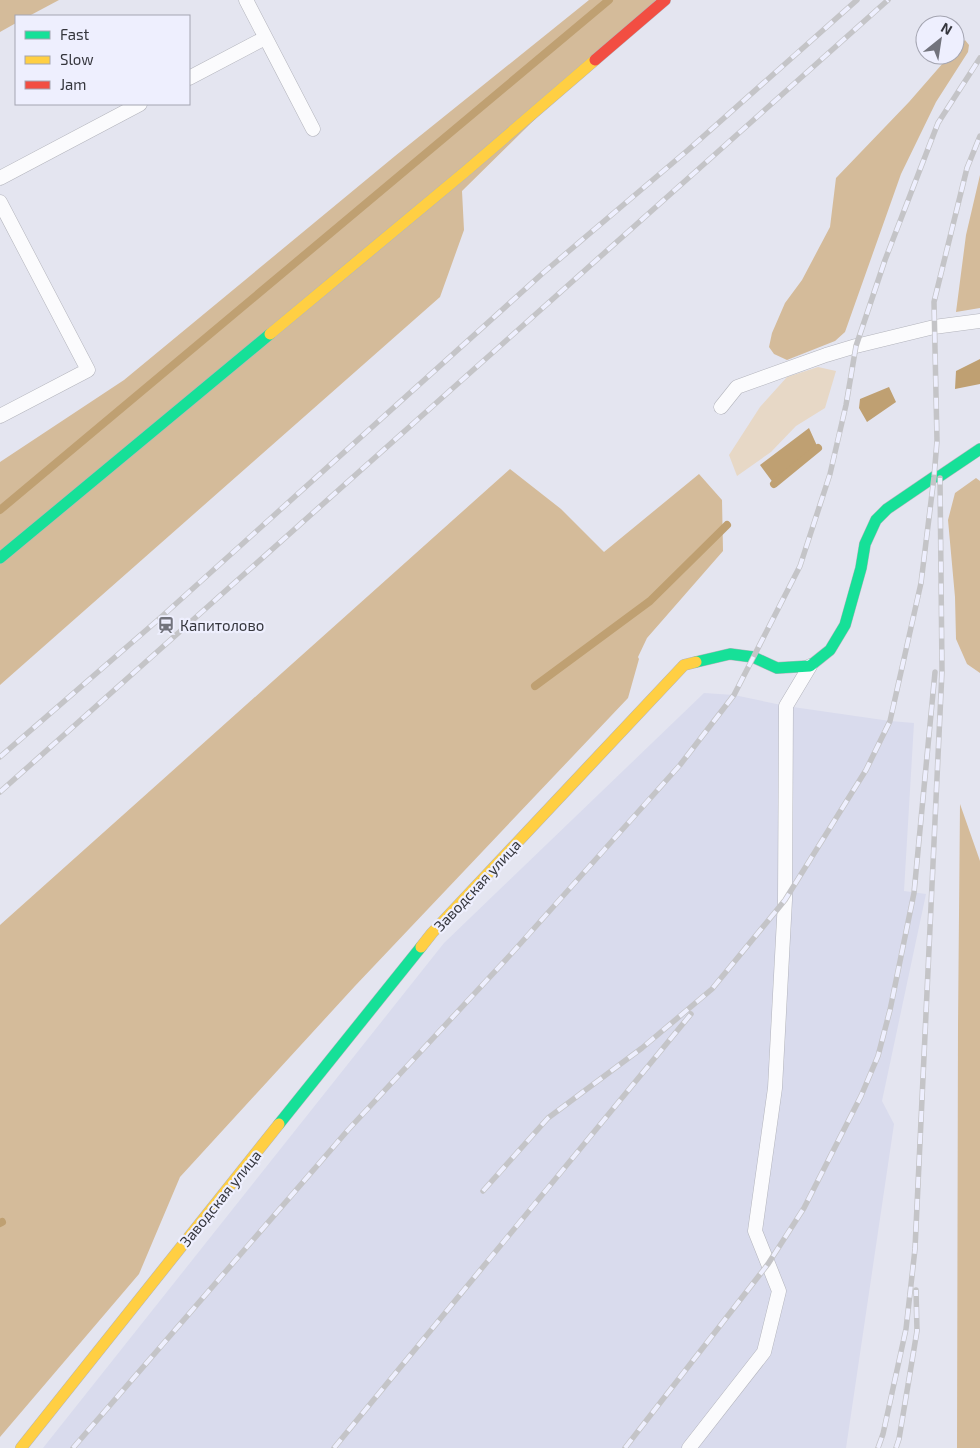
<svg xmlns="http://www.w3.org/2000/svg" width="980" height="1448" viewBox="0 0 980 1448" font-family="'Exo 2',sans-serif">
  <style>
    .built { fill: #d9dbed }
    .green { fill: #e7d8c6 }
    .forest { fill: #d4bb9a }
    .water { fill: #bfa072 }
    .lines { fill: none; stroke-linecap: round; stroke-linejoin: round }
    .stream { stroke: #bfa072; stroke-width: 8 }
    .lane-casing { stroke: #b3b4bc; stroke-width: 15 }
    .fast-casing { stroke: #b3b4bc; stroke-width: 12 }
    .slow-casing { stroke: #b3b4bc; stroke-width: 12 }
    .jam-casing { stroke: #b3b4bc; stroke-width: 12 }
    .lane { stroke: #fbfbfd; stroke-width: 14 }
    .fast { stroke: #16e098; stroke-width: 11 }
    .slow { stroke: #ffcf43; stroke-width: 11 }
    .jam { stroke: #f24e42; stroke-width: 11 }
    .rail-casing { stroke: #c4c4c7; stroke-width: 5.5 }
    .rail { stroke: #eeeffe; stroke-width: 4; stroke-dasharray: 11; stroke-linecap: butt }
    .labels { text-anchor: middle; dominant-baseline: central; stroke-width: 4.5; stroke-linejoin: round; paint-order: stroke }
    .poi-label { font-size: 15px; fill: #35363d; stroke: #eeeffe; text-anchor: start }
    .street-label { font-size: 15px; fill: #35363d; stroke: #eeeffe }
  </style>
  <rect width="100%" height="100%" fill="#e4e5f0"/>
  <path class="built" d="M704 693 734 695 786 706 890 721 914 723 904 891 926 894 882 1101 894 1124 846 1448H43L444 943Z"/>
  <path class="green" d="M818 367 836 371 825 408 796 426 771 452 737 476 729 455 760 407 787 377Z"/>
  <path class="forest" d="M0 0H59L29 16H16V23L0 32Z
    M589 0H656L462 191 464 230 440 297 0 685V462L124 380 395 156Z
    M965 40 969 45 968 52 936 102 901 174 845 332 835 341 787 360 774 354 769 347 772 333 785 303 802 280 830 227 836 178 909 102 950 55H955V50Z
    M980 175V308L956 312 966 235Z
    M510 469 561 509 604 552 699 474 722 500 723 551 647 638 638 657 639 659 628 698 355 986 180 1177 139 1274 0 1437V925Z
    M976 478 980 481V673L967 664 956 639 955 597 948 520 955 493Z
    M960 804 980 861V1448H957L958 1025Z"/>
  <path class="water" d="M980 359V384L955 389 956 371Z
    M889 387 896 402 867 422 859 408 860 399Z
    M809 428 818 448 774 484 760 465Z"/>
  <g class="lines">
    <path class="stream" d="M774 484 818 448
      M0 510 609 0
      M535 686 650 601 727 525
      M0 1223 2 1222"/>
    <g class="lane-casing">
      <path id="lane" d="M246 0 313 129
        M189 78 265 38
        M0 178 140 104
        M0 202 88 370 0 416
        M721 407 737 387 826 355 856 346 934 327 980 321
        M689 1448 764 1352 779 1291 755 1231 775 1088 785 900 786 706 810 666"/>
    </g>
    <g class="fast-casing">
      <path id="fast" d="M0 558 270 334
        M696 662 730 654 753 657 777 668 810 666 830 650 845 625 861 568 865 544 876 520 887 509 934 477 940 476 980 449
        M279 1124 421 947"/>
    </g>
    <g class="slow-casing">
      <path id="slow" d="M270 334 466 171 595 60
        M421 947 432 933 684 665 696 662
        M21 1448 279 1124"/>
    </g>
    <g class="jam-casing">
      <path id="jam" d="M595 60 665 0"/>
    </g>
    <use href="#lane" class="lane"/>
    <use href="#fast" class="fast"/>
    <use href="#slow" class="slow"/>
    <use href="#jam" class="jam"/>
    <g class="rail-casing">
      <path id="rail" d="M0 757 159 619 543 273 688 150 857 0
        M0 792 888 0
        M483 1191 548 1118 642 1048 712 989 785 900 866 770 890 721 921 583 934 477 937 441 934 302 967 168 980 136
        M73 1448 348 1130 512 953 680 765 734 695 800 566 830 474 846 405 856 346 885 260 938 123 980 58
        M334 1448 691 1014
        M625 1448 768 1264 804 1208 861 1096 878 1056 890 1010 914 893 935 672
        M878 1448 883 1434 906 1329 915 1249 942 671 940 478
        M896 1448 899 1439 917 1331 916 1290"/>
    </g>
    <use href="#rail" class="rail"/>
  </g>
  <defs>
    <g id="station-bare" transform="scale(1.35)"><path d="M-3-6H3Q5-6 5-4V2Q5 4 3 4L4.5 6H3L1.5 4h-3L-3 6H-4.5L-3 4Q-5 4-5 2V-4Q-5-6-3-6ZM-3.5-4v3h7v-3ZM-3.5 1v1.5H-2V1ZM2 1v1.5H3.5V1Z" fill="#72737c" stroke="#eeeffe" stroke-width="2.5" paint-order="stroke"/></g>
  </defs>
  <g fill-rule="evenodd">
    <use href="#station-bare" x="166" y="625"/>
  </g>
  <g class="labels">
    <g class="poi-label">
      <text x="180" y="625">Капитолово</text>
    </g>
    <g class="street-label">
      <text transform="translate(477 885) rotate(-47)">Заводская улица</text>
      <text transform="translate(220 1198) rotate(-51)">Заводская улица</text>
    </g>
  </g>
  <rect x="15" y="15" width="175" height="90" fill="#eeeffe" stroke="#a4a5b1"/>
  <rect x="25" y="31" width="25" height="8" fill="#16e098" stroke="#a4a5b1"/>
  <text x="60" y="40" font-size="15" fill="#35363d">Fast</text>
  <rect x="25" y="56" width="25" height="8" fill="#ffcf43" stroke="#a4a5b1"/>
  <text x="60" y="65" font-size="15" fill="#35363d">Slow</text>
  <rect x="25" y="81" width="25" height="8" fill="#f24e42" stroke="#a4a5b1"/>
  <text x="60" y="90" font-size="15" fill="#35363d">Jam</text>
  <g transform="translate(940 40) rotate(30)"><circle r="24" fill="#eeeffe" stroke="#a4a5b1"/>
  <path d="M0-4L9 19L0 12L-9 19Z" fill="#72737c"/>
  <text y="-8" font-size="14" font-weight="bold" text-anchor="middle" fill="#35363d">N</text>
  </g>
</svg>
